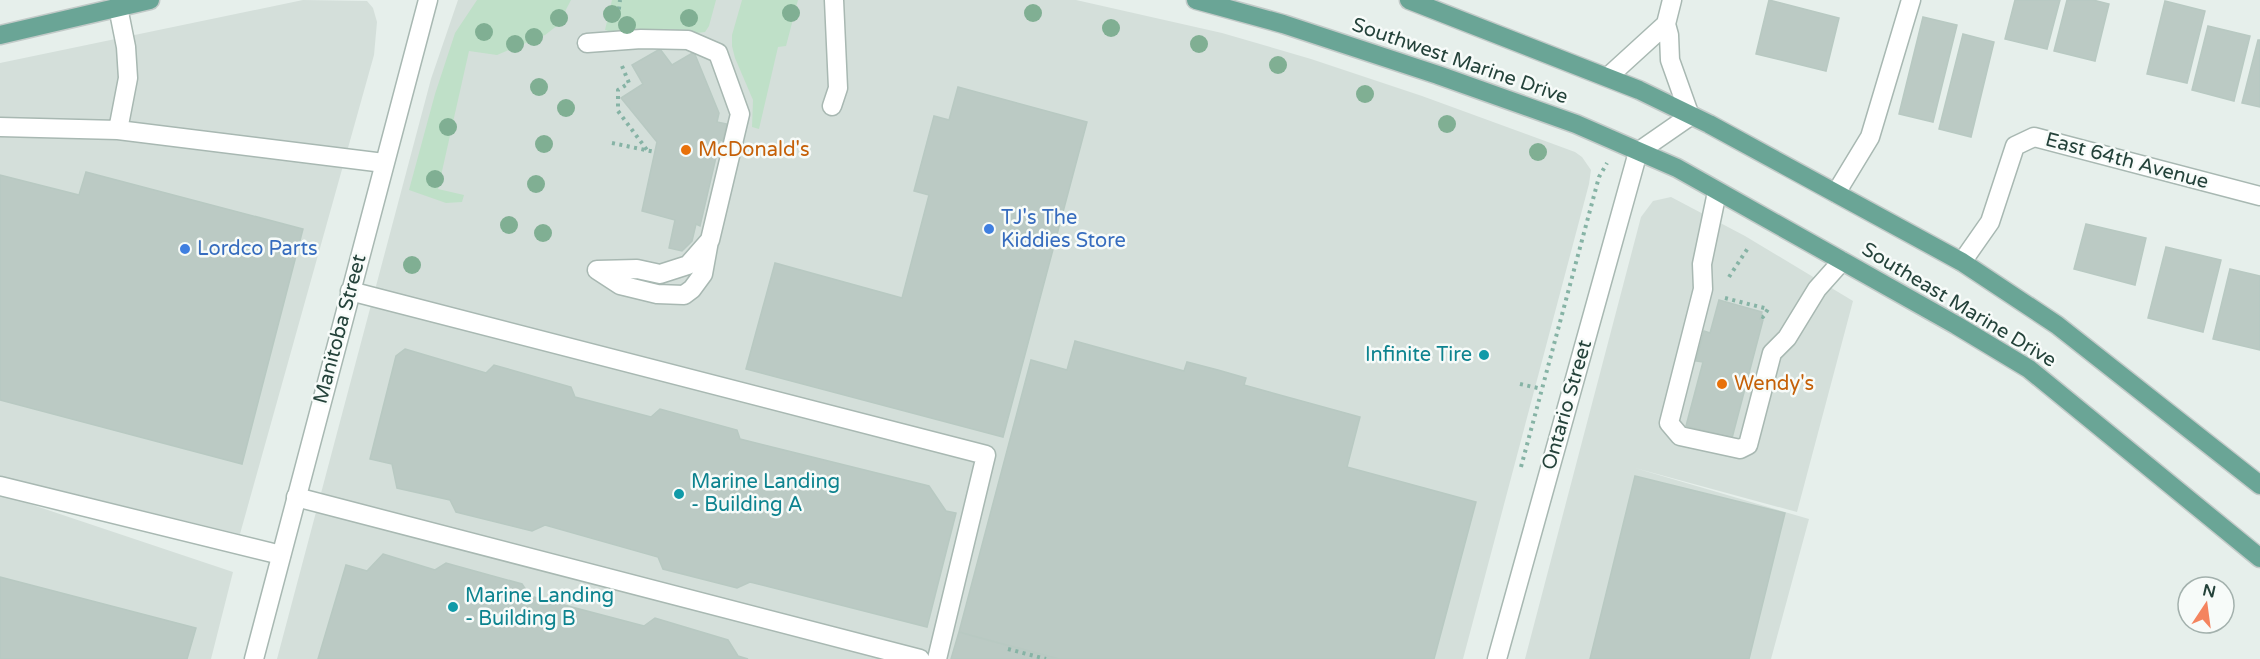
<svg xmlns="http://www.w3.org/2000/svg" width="2260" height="659" viewBox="0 0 2260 659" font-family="'Varela Round',sans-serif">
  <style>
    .built { fill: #d4dfda }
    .green { fill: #bfe0c8 }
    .building { fill: #bbcac4; stroke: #b8c9c2; stroke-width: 1.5 }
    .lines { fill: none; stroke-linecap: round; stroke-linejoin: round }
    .lane-casing { stroke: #a8b8b2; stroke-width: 21 }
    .street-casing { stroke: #a8b8b2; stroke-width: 21 }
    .primary-casing { stroke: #c2cac8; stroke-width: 21 }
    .path { stroke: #86b3a5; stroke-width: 4; stroke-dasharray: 3 4.5; stroke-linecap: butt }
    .lane { stroke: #fff; stroke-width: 18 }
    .street { stroke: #fff; stroke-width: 18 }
    .primary { stroke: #6aa596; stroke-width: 18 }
    .tree { fill: #80af93 }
    .food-dot { fill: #e8710a; stroke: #f7fbf9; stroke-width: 2 }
    .shop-dot { fill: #3f7fe0; stroke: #f7fbf9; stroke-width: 2 }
    .culture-dot { fill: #0f9aa8; stroke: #f7fbf9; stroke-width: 2 }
    .labels { text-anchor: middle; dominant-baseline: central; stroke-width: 5; stroke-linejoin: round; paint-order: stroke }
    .street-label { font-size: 20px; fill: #24423a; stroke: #f7fbf9 }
    .food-label { font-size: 20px; fill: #c56008; stroke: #f7fbf9; text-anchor: start }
    .shop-label { font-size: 20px; fill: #366cbe; stroke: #f7fbf9; text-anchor: start }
    .culture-label { font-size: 20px; fill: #0d838f; stroke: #f7fbf9; text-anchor: start }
  </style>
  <rect width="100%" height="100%" fill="#e6efeb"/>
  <path class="built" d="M303 0 367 1 373 8 377 22 374 55 240 534 0 476V63Z
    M458 0H1076L1222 33 1311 59 1422 96 1575 152 1582 157 1591 170 1589 184 1463 659H277L431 79Z
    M1671 197 1745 236 1853 301 1797 512 1635 468 1809 519 1771 659H1525L1641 217 1653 201Z
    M0 494 233 572 211 659H0Z"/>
  <path class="green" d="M477 0H571L558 25 545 35 497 55 469 51 438 189 464 195 462 202 446 203 409 190 435 94 455 33Z
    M612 0H716L709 26 705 32 697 33 671 29 612 32 605 30Z
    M742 0H798L786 46 778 47 759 129 752 127 753 100 735 58 732 46V35Z"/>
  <path class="building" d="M1769 0 1839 18 1826 71 1756 54Z
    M2015 0H2060L2047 49 2005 39Z
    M2067 0H2093L2109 4 2095 61 2054 51Z
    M2165 1 2205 11 2187 83 2147 74Z
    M1923 17 1957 25 1933 122 1899 114Z
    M2208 26 2250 36 2234 101 2192 90Z
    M1963 34 1994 42 1971 137 1939 129Z
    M2258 40H2260V107L2242 103Z
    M660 49 672 65 694 52 719 113 717 122 727 124 723 141 720 140 700 226 696 224 692 241 682 251 669 248 675 220 642 211 657 142 621 98 643 84 632 65Z
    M958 87 1087 122 1003 437 746 369 775 263 902 298 929 195 914 191 934 116 949 120Z
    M86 172 303 229 242 464 0 400V175L79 195Z
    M2086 224 2146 238 2135 285 2074 269Z
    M2166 247 2221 260 2203 332 2148 318Z
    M2230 269 2260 276V350L2213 339Z
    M1719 300 1762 312 1760 319 1763 320 1732 438 1686 426 1703 362 1696 361 1704 331 1710 333Z
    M1075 341 1184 371 1187 362 1218 370 1246 378 1244 385 1360 417 1347 467 1476 502 1434 659H1059L959 632 1031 360 1067 370Z
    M405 349 486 373 494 365 571 387 575 397 651 417 660 409 737 430 740 439 929 486 946 511 956 513 927 627 750 582 737 588 663 569 658 557 545 525 532 531 456 512 450 500 397 488 392 464 370 459 396 356Z
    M1635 476 1785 513 1749 659H1590Z
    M383 554 435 570 446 563 522 584 530 596 644 626 655 618 728 640 738 656 748 659H318L346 565 367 571Z
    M0 577 196 628 187 659H0Z
    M959 632 987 640 1059 659H951Z"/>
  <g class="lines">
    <g class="lane-casing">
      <path id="lane" d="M587 43 641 39 688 40 718 53 740 114 710 240 688 265 660 274 637 269 597 270
        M832 106 838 88 834 0
        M0 127 118 130 128 78 126 47 118 7
        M118 130 384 163
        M1717 192 1702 264 1703 289 1669 423 1680 436 1740 449 1748 445 1772 353 1787 338 1817 289 1842 261
        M1836 193 1870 137 1911 0
        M597 270 620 285 657 294 684 295 692 289 703 274 709 241
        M350 291 986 455 937 659
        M0 486 281 555
        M296 497 920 659"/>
    </g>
    <g class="street-casing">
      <path id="street" d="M1609 76 1666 24
        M1962 262 1990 222 2015 146 2034 137 2260 196
        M254 659 428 0
        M1497 659 1638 152 1690 116 1670 60 1669 35 1666 24 1672 0"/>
    </g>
    <g class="primary-casing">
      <path id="primary" d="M1196 0 1283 24 1438 75 1576 124 1677 168 1956 325 2029 369 2260 558
        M1409 0 1639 90 1709 124 1962 262 2057 325 2260 485
        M0 35 150 0"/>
    </g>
    <path class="path" d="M618 17 620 0
      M622 66 629 83 618 90V111L647 150
      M612 143 655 152
      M1729 277 1748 248
      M1725 298 1768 309 1763 317 1760 316
      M1520 384 1542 389
      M1521 467 1599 177 1607 163
      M1008 649 1046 659"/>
    <use href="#lane" class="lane"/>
    <use href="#street" class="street"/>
    <use href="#primary" class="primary"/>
  </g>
  <g class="tree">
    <circle cx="791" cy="13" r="9"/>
    <circle cx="1033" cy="13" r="9"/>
    <circle cx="612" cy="14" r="9"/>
    <circle cx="559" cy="18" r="9"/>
    <circle cx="689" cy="18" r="9"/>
    <circle cx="627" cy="25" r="9"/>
    <circle cx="1111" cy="28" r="9"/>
    <circle cx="484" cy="32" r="9"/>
    <circle cx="534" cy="37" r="9"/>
    <circle cx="515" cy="44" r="9"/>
    <circle cx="1199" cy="44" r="9"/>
    <circle cx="1278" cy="65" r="9"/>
    <circle cx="539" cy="87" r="9"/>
    <circle cx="1365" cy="94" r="9"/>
    <circle cx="566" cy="108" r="9"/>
    <circle cx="1447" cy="124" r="9"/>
    <circle cx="448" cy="127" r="9"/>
    <circle cx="544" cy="144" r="9"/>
    <circle cx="1538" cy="152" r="9"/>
    <circle cx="435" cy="179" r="9"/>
    <circle cx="536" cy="184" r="9"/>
    <circle cx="509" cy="225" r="9"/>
    <circle cx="543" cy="233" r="9"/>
    <circle cx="412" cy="265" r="9"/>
  </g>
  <g class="food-dot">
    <circle cx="686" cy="150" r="6"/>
    <circle cx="1722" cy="384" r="6"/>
  </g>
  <g class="shop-dot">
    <circle cx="989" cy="229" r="6"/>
    <circle cx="185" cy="249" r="6"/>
  </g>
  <g class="culture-dot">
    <circle cx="1484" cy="355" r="6"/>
    <circle cx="679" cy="494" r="6"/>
    <circle cx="453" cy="607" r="6"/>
  </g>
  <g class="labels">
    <g class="street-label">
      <text transform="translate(1460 61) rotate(19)">Southwest Marine Drive</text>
      <text transform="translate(2127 161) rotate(15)">East 64th Avenue</text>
      <text transform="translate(1959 305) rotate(31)">Southeast Marine Drive</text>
      <text transform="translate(340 329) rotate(-75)">Manitoba Street</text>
      <text transform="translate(1567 405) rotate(-74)">Ontario Street</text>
    </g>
    <g class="food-label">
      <text x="698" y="150">McDonald's</text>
      <text x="1734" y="384">Wendy's</text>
    </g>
    <g class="shop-label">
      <text x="1001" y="218">TJ's The<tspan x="1001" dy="23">Kiddies Store</tspan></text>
      <text x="197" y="249">Lordco Parts</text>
    </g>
    <g class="culture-label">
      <text x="1472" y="355" text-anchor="end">Infinite Tire</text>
      <text x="691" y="482">Marine Landing<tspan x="691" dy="23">- Building A</tspan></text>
      <text x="465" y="596">Marine Landing<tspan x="465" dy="23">- Building B</tspan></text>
    </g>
  </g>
  <g transform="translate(2206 605) rotate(13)"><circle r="28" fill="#f7fbf9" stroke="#a3b1ad" stroke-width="1.5"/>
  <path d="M0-4.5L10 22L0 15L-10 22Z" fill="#f4845f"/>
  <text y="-9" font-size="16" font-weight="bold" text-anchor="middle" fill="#24423a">N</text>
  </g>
</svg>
